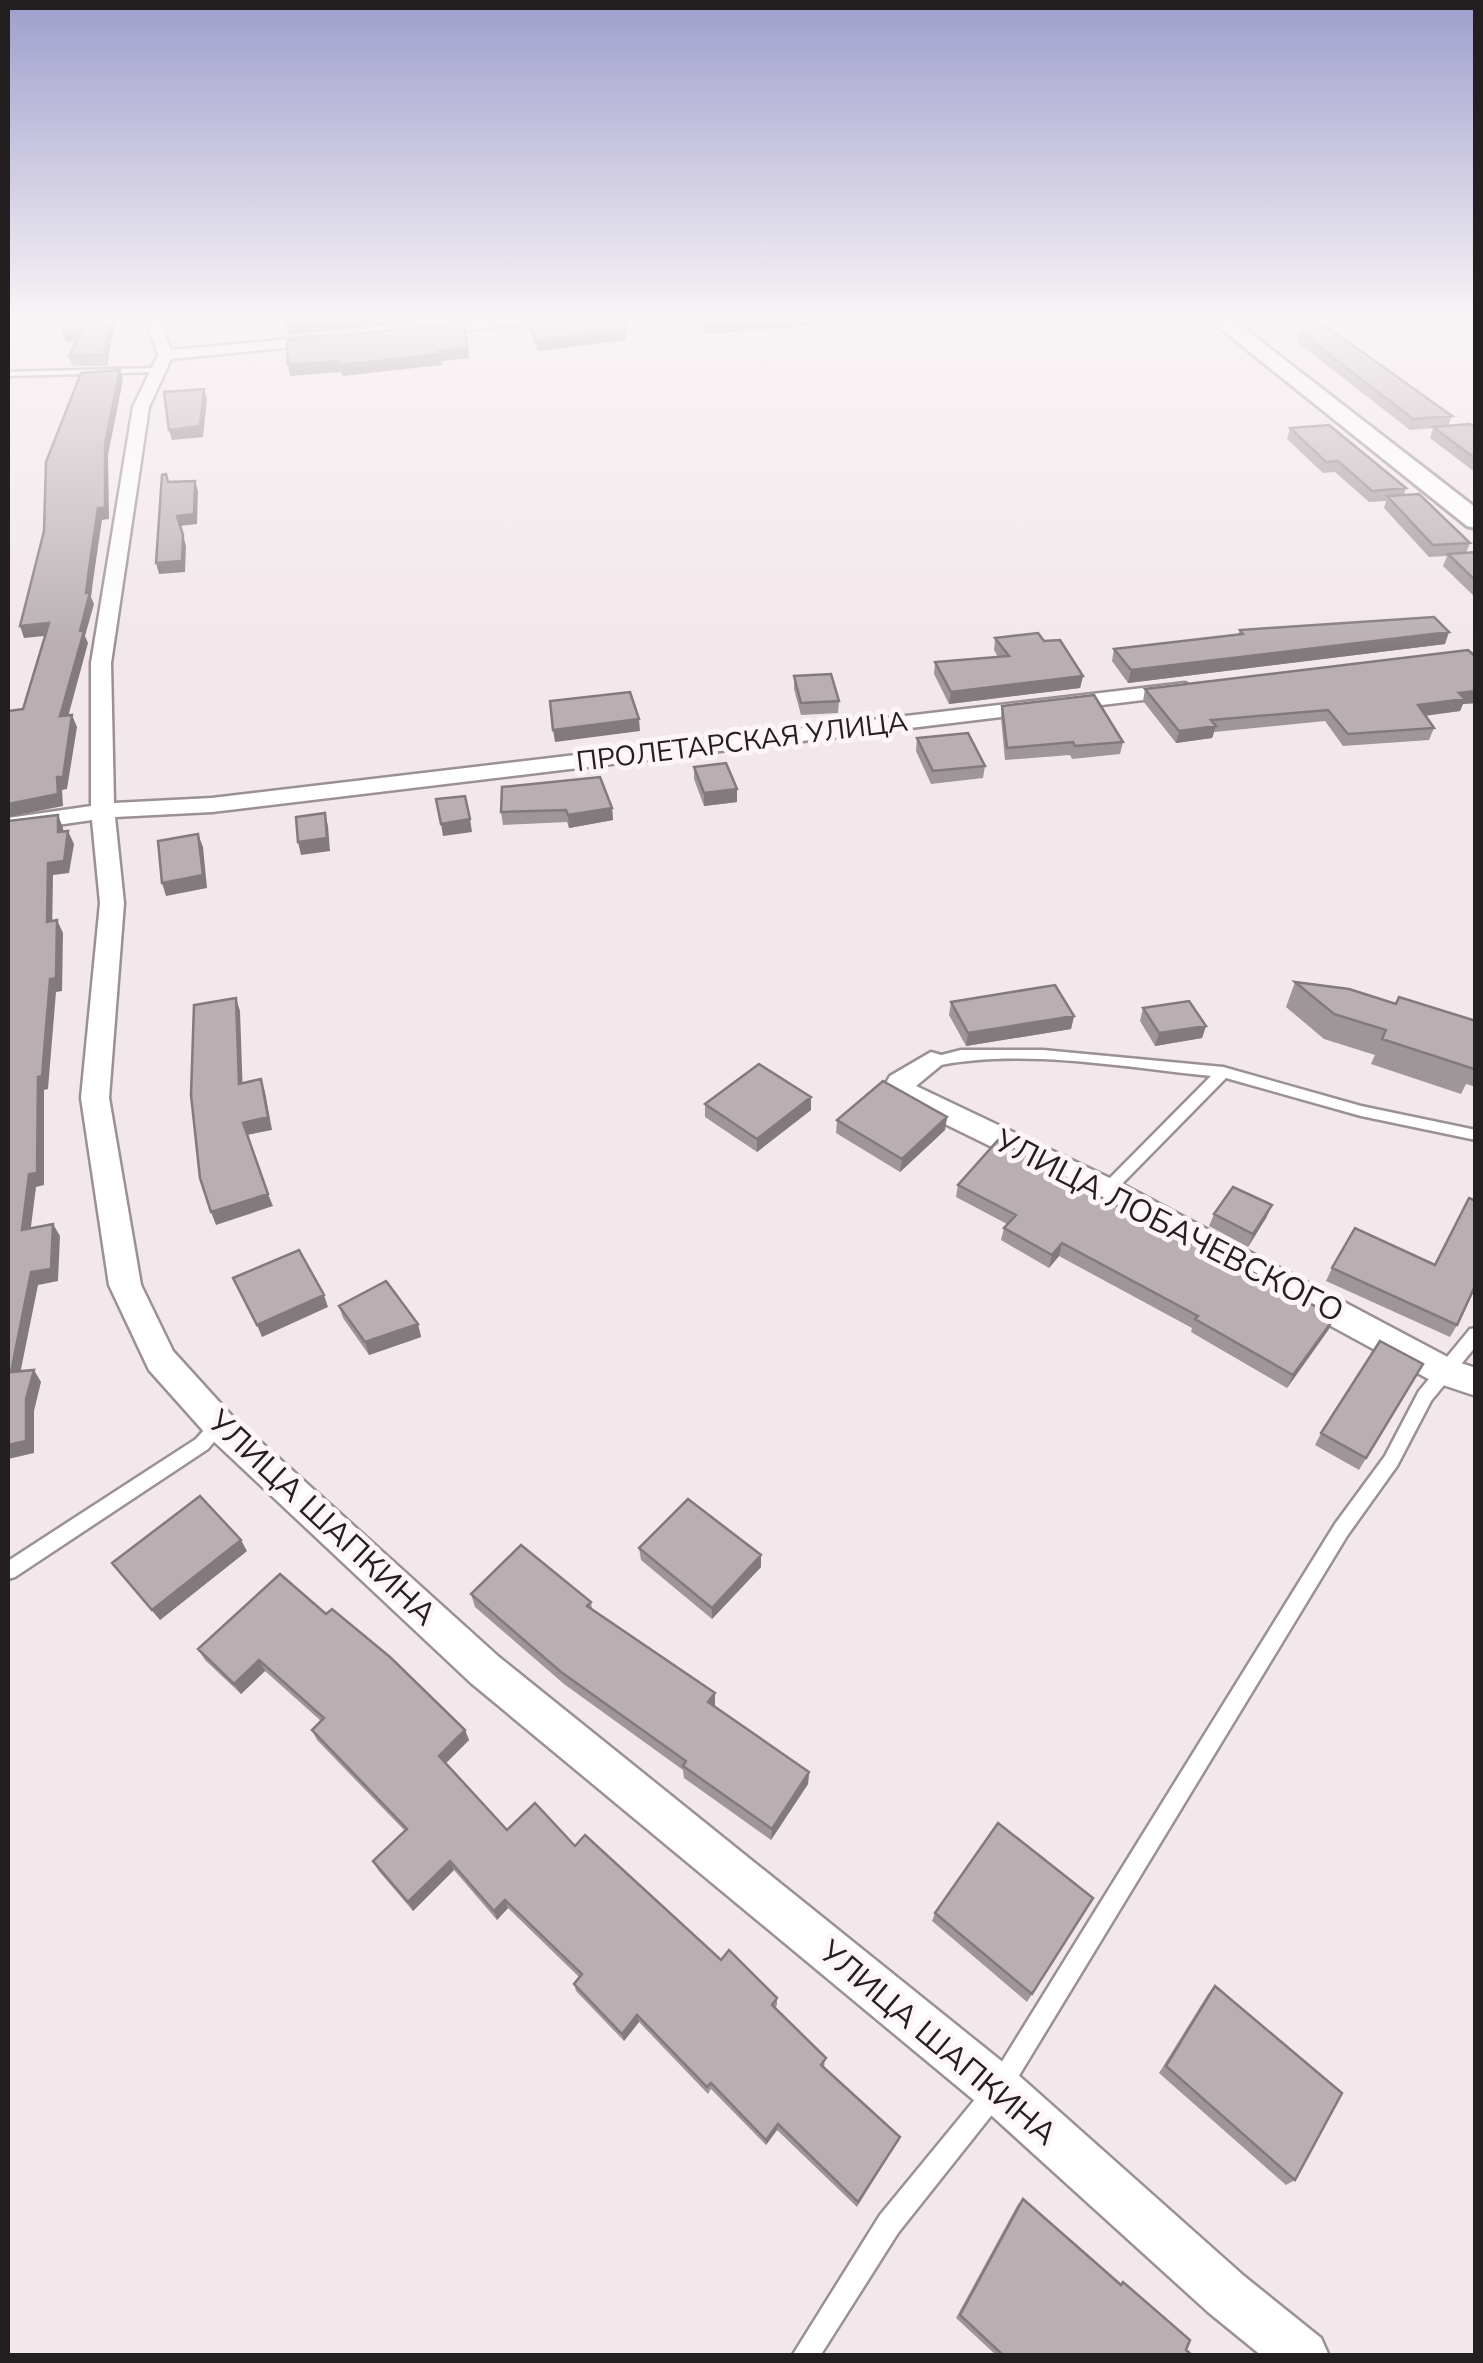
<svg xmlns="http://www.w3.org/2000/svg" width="1483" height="2363" viewBox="0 0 1483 2363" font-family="'Nunito Sans',sans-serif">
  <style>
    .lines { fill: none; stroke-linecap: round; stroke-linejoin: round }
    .lane-casing { stroke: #9b9094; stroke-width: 5 }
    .street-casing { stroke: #9b9094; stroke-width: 5 }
    .secondary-casing { stroke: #9b9094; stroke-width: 6 }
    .lane { fill: #fff; fill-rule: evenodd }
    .street { fill: #fff; fill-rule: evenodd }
    .secondary { fill: #fff; fill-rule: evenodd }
    .wall { fill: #9f969a }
    .shaded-wall { fill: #827a7d }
    .building { fill: #b9afb3; stroke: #827a7d; stroke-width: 2.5 }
    .labels { text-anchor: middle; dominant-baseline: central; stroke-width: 10; stroke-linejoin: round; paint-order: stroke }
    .far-street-label { font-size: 28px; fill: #231f20; stroke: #fef5f9 }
    .street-label { font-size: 32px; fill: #231f20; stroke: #fef5f9 }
  </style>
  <rect width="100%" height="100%" fill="#f2e7eb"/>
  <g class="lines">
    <g class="lane-casing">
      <path id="lane" d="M156 368 159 372 8 376V372Z
        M961 1050H1043L1223 1067 1361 1106 1476 1130V1140L1361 1116 1226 1078 1112 1194 1107 1196 1099 1190 1102 1186 1211 1076C1124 1067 1016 1047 931 1067L924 1062 926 1059Z
        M1476 1328V1346L1431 1401 1397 1466 1347 1536 1006 2097 898 2233 820 2356H792L880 2215 990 2081 1335 1524 1385 1456 1419 1391 1470 1329Z
        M219 1418 225 1420 228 1425 208 1449 15 1577 8 1579V1561L196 1439 213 1420Z"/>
    </g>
    <g class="street-casing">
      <path id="street" d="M146 319H160L171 350 324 336 331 340 324 344 171 359 149 407 111 663 114 803 212 798 1185 683 1195 689 1185 695 212 812 115 817 124 903 109 1098 141 1285 173 1351 231 1415 499 1657 1015 2072 1244 2276 1321 2338 1329 2356H1262L1208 2312 981 2106 471 1683 207 1435 149 1370 109 1285 81 1098 100 903 92 820 8 832V818L91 806V663L133 407 158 355Z
        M493 319H538L531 323 425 335 418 331 425 327Z
        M931 1052 941 1055 945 1062 916 1086 1118 1182 1457 1362 1476 1368V1396L1434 1382 1096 1198 894 1099 886 1083 890 1076Z"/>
    </g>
    <g class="secondary-casing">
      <path id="secondary" d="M1209 319H1232L1476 508V528L1467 526Z"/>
    </g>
    <use href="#lane" class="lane"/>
    <use href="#street" class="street"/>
    <use href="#secondary" class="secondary"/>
  </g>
  <path class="wall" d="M65 319H115L107 366H72L69 356 76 341 66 342 62 332Z
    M529 319 626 340 538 351 529 327Z
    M698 319H856V322L705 334Z
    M1300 332 1452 416 1448 426 1476 428V473L1430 438 1433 428 1410 430 1297 342Z
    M1290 428 1406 488 1404 495 1470 543 1466 553 1476 552V598L1443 566 1447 556 1429 557 1384 508 1386 501 1369 502 1335 472 1323 473 1287 439Z
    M1240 630 1445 644 1128 683 1112 661 1114 649 1238 635Z
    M995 638 1044 641 1083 676 1080 688 949 704 934 674 935 662 998 657 994 650Z
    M1476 657V703L1463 704 1460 711 1425 716 1434 728 1429 740 1343 746 1325 721 1214 732 1212 738 1176 743 1143 701 1145 689Z
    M794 676 839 701 838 713 801 715 794 689Z
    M1002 706 1123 742 1120 754 1072 759 1070 755 1005 760 1001 718Z
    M917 738 985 766 983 778 931 784 916 751Z
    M694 767 737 789V802L704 806 694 779Z
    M612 808 613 820 569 828 567 822 503 825 501 812Z
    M1295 982 1476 1021V1087L1466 1084 1461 1094 1371 1064 1375 1055 1324 1039 1286 1007Z
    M951 1002 1074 1016 1071 1029 966 1046 949 1015Z
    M1143 1008 1206 1026 1202 1038 1155 1046 1140 1021Z
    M811 1097V1110L757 1152 705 1117V1104Z
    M947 1117 945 1130 900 1172 836 1133 837 1120Z
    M958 1185 1329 1329 1287 1388 1191 1332 1192 1328 1059 1256 1049 1268 1001 1240 1004 1228 1007 1224 956 1197Z
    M1272 1205 1266 1218 1248 1247 1209 1226 1214 1214Z
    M1434 1264 1457 1325 1450 1337 1326 1281 1332 1268Z
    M339 1306 418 1324 421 1337 369 1355 343 1318Z
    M1423 1364 1359 1470 1315 1445 1321 1433Z
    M639 1548 761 1567 712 1619 641 1560Z
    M247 1551 160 1620 120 1574 112 1563Z
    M471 1594 591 1602 592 1609 715 1693 714 1706 809 1772 808 1784 771 1840 684 1778 683 1770 564 1684 475 1607Z
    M326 1614 465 1730 469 1740 446 1763 507 1830 575 1846 721 1960 777 1998V2005L775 2008 825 2064 823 2067 900 2137 857 2207 777 2130 766 2145 711 2089 708 2094 639 2022 624 2041 576 1991 574 1984 579 1977 508 1908 497 1920 454 1870 413 1911 378 1870 373 1861 405 1831 317 1740 312 1730 321 1721 265 1671 241 1694 205 1660 198 1649Z
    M1093 1898 1027 2002 932 1921 935 1913Z
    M1215 1986 1295 2180 1286 2185 1159 2073 1208 1994Z
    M1023 2199 1120 2284 1123 2282 1193 2356H997L956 2318 1018 2204Z"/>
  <path class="shaded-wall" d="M110 319H115L107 366 104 355Z
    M169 319H202L170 323Z
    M346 319H449L288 335 286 325Z
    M763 319H856V322L705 334V324Z
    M626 330V340L538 351 537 341Z
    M82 331 85 341 66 342 62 332Z
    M468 348 469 358 442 361V365L342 376 340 365Z
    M339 361 341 372 290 376 288 365Z
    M120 370 123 380 108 455 109 519 102 520 93 581 91 597 94 604 85 636 88 643 65 728 60 716 80 631 86 593 105 444Z
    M204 389 207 399 203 437 172 440 169 430Z
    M195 481 198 491 197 524 180 526 177 516Z
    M183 535 186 546 185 572 159 574 156 563Z
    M49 623 54 635 24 638 20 626Z
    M1449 632 1445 644 1128 683 1131 670Z
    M1083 676 1080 688 949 704 951 692Z
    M1476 691V703L1463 704 1460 711 1413 717 1418 705 1459 693Z
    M72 715 77 727 67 789 62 790 63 806 8 817V804L57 777Z
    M639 719 640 731 555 742 553 730Z
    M1216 726 1212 738 1176 743 1179 731Z
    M737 789V802L704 806V793Z
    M612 808 613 820 569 828 568 815Z
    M325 813 328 826 330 851 301 855 298 842Z
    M58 815 63 828 64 845 58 832Z
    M470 819 472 832 443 836 441 824Z
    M68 831 74 844 69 873 53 875 52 935 47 922 48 863Z
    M198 834 203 847 207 888 166 896 162 883Z
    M57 920 63 933 62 991 56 992 48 1089 44 1090V1185L36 1187 29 1242 22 1230Z
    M236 998 240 1011 243 1097 239 1084Z
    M1074 1016 1071 1029 966 1046 968 1033Z
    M1206 1026 1202 1038 1155 1046 1159 1033Z
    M261 1079 265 1092 272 1130 247 1135 243 1123Z
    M811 1097V1110L757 1152V1139Z
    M947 1117 945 1130 900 1172 902 1159Z
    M268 1194 273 1206 216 1225 211 1212Z
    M1272 1205 1266 1218 1248 1247 1253 1234Z
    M53 1224 60 1236 58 1281 38 1285 18 1384 11 1372 31 1272Z
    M1062 1243 1059 1256 1049 1268 1052 1255Z
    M324 1295 328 1307 262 1337 257 1325Z
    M1335 1317 1329 1329 1287 1388 1293 1375Z
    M418 1324 421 1337 369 1355 365 1342Z
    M34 1370 41 1382 34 1411V1453L8 1459V1445L26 1399Z
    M241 1540 247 1551 160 1620 152 1610Z
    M761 1555V1567L712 1619V1608Z
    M259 1660 265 1671 241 1694 234 1684Z
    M715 1693V1705L709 1714 708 1702Z
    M465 1730 469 1740 443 1766 439 1756Z
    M809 1772 808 1784 771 1840 772 1829Z
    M450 1861 454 1870 413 1911 408 1902Z
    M505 1900 508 1908 497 1920 494 1911Z
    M637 2015 639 2022 624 2041 622 2034Z
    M778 2124 777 2130 766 2145V2140Z"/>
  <path class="building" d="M65 319H110L104 355 69 356 82 331 62 332Z
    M286 319H346L286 325Z
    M529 319H623L626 330 537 341Z
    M702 319H763L705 324Z
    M1310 319H1316L1452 416 1413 419 1300 332Z
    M463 323 468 348 439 351 441 354 340 365 339 361 288 365 287 341Z
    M120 370 105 444V508H98L89 569 86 593 90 592 80 631H84L60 716 72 715 63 777H57L58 794 8 804V711L23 709 49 623 20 626 44 531 46 462 81 373Z
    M204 389 200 426 169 430 164 392Z
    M1470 424 1476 428V459L1433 427Z
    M1329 425 1406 488 1372 491 1338 461 1326 462 1290 428Z
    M166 474 168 482 195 481 194 514 177 516 183 535 182 561 156 563 162 475Z
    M1419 494 1470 543 1433 545 1387 496Z
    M1476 552V581L1448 554Z
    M1434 617 1449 632 1131 670 1114 649 1243 634 1240 630Z
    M1038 633 1044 641 1060 640 1083 676 951 692 935 662 1009 656 995 638Z
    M1468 650 1476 657V691L1459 693 1465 699 1418 705 1434 728 1348 734 1328 710 1211 720 1216 726 1179 731 1145 689Z
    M831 674 839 701 801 703 794 676Z
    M630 692 639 719 553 730 550 701Z
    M1094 695 1123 742 1075 746 1073 742 1007 748 1002 706Z
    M968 733 985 766 933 771 917 738Z
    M726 763 737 789 704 793 694 767Z
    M600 777 612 808 568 815 566 810 501 812 502 787Z
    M465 796 470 819 441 824 436 799Z
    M325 813 327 838 298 842 296 817Z
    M58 815V832L68 831 64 861 48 863 47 922 57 920 56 978 50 979 42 1076 38 1077 37 1173 29 1174 22 1230 53 1224 51 1269 31 1272 11 1372 34 1370 26 1399V1441L8 1445V821Z
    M198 834 203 875 162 883 158 841Z
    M1295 982 1349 989 1396 1004 1399 997 1476 1021V1064L1474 1069 1382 1039 1386 1030 1334 1014Z
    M1055 985 1074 1016 968 1033 951 1002Z
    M236 998 239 1084 261 1079 268 1117 243 1123 268 1194 211 1212 200 1178 191 1095 194 1005Z
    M1189 1001 1206 1026 1159 1033 1143 1008Z
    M759 1064 811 1097 757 1139 705 1104Z
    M883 1081 947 1117 902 1159 837 1120Z
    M998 1140 1102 1198 1192 1244 1195 1241 1335 1317 1293 1375 1195 1319 1198 1316 1062 1243 1052 1255 1004 1228 1016 1215 958 1185Z
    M1233 1187 1272 1205 1253 1234 1214 1214Z
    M1469 1198 1476 1201V1284L1457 1325 1332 1268 1355 1228 1435 1265Z
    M299 1250 324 1295 257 1325 233 1278Z
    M386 1281 418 1324 365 1342 339 1306Z
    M1380 1341 1423 1364 1366 1458 1321 1433Z
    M200 1496 241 1540 152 1610 112 1563Z
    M688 1499 761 1555 712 1608 639 1548Z
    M521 1545 591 1602 587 1606 715 1693 708 1702 809 1772 772 1829 683 1766 686 1761 561 1672 471 1594Z
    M280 1574 326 1614 332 1609 390 1657 465 1730 439 1756 507 1830 535 1803 575 1846 585 1835 721 1960 729 1950 777 1998 772 2005 826 2058 821 2065 900 2137 858 2202 778 2124 766 2140 711 2083 707 2087 637 2015 622 2034 574 1984 582 1974 505 1900 494 1911 450 1861 408 1902 373 1861 407 1829 312 1730 324 1718 259 1660 234 1684 198 1649Z
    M998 1823 1093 1898 1032 1994 935 1913Z
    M1215 1986 1342 2093 1295 2180 1166 2066Z
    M1023 2199 1121 2285 1123 2282 1190 2340 1186 2350 1193 2356H1004L960 2315Z"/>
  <linearGradient id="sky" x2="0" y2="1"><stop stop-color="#9e9ecc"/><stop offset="0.49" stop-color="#f9f4f6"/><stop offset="1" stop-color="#f9f4f6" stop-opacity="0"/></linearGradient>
  <rect width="1483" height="650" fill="url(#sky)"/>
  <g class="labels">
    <g class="far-street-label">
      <text transform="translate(742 742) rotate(-7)">ПРОЛЕТАРСКАЯ УЛИЦА</text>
    </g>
    <g class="street-label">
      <text transform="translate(1169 1226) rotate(27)">УЛИЦА ЛОБАЧЕВСКОГО</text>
      <text transform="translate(322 1518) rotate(43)">УЛИЦА ШАПКИНА</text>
      <text transform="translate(938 2043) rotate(40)">УЛИЦА ШАПКИНА</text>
    </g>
  </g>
  <rect width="1483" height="2363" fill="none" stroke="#231f20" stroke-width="20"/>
</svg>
